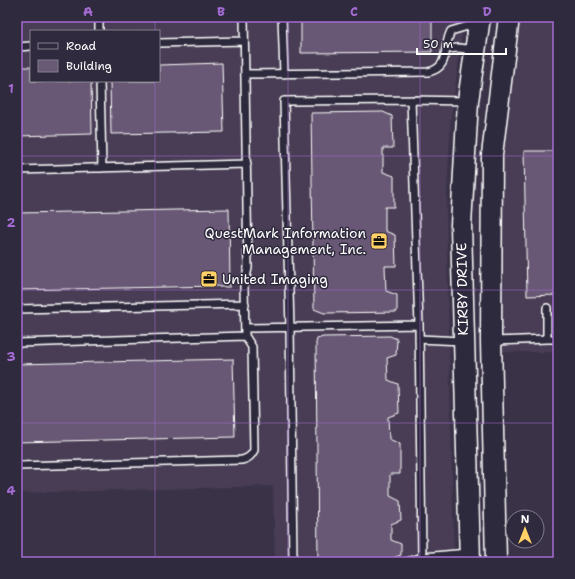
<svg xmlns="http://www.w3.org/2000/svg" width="575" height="579" viewBox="0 0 575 579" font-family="'Shantell Sans',sans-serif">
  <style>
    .built { fill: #483e55; fill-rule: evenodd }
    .building { fill: #685974; stroke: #fff }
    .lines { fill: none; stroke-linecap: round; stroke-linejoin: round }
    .service-casing { stroke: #fff; stroke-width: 10 }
    .secondary-casing { stroke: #fff; stroke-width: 23 }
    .service { stroke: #2f2a3d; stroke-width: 7 }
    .secondary { stroke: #2f2a3d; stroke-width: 20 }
    .rail { stroke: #fff; stroke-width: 3; stroke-dasharray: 6 3; stroke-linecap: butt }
    .grid { fill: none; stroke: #a36bd2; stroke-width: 1; stroke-opacity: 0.55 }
    .labels { text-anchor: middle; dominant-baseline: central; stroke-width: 3; stroke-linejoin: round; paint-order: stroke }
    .poi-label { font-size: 14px; fill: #fff; stroke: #2f2a3d; text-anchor: end }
    .street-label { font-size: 14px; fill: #fff; stroke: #2f2a3d }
    .neatline { fill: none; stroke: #a36bd2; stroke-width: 1.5 }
    .grid-label { font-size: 13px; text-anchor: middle; font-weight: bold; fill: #a36bd2 }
  </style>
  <rect width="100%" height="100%" fill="#3a3348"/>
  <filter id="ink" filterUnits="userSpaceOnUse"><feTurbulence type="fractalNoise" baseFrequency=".025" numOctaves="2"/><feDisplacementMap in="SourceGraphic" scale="8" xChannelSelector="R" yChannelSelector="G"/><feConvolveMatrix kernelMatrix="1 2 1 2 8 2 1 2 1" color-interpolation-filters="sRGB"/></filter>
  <g filter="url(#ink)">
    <path class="built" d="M17 17H468L462 35 451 117 446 210 454 562H275L273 486 17 493ZM31 31H159V81H31Z
      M518 17H558V352H501L500 216 505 117Z"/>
    <path class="building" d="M301 17H432V52L301 53Z
      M222 63 224 132 111 134 110 81H159V65Z
      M17 67H31V81H91L92 134 17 136Z
      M383 112 392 116 393 148H383V172L394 176V207H385V231L395 235 396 266H385L386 291 397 295V312L324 313 314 309 311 113Z
      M524 151H558V295L527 296Z
      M229 209 230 287H219V286L17 290V213Z
      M390 336 397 339 396 355 387 358 388 380 398 384 399 413 388 417 389 439 400 444V474H390V496L400 501 401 520 391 524V540L401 544V555L382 562H318L316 343 317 339 323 337Z
      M233 359 235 437 17 442V364Z"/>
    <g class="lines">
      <g class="service-casing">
        <path id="service" d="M99 17V31
          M282 17 284 74
          M159 43 244 41
          M17 47 31 46
          M446 49 459 48 474 50
          M245 74 428 72C451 67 442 48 451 31L478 23
          M100 81 102 168
          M411 100 419 325 422 557
          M17 170 247 164
          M547 308V339H558
          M17 309 245 304
          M245 328 419 325
          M419 339 462 341
          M493 341 547 339
          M17 343 245 336
          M17 466 242 460C249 458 251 456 254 450L252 347 245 336 244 287 248 268 244 17
          M293 562 290 328 284 101 411 100 466 101
          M407 562 422 557 468 553"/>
      </g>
      <g class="secondary-casing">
        <path id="secondary" d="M470 562 461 225 468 101 480 17
          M496 562 491 341 492 155 509 17"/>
      </g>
      <use href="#service" class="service"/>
      <use href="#secondary" class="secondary"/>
      <path class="rail" d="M547 562 558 558"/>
    </g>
  </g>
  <path class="grid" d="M155 17V31M288 17V562M420 17V562M155 81V562M17 156H558M17 290H558M17 423H558"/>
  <defs>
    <g id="office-square" transform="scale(0.9)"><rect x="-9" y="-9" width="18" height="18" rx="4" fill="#ffd166" stroke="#2f2a3d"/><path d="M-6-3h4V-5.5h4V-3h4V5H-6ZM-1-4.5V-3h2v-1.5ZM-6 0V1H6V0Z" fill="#111"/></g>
  </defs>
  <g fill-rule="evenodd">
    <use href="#office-square" x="379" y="241"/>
    <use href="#office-square" x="209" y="279"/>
  </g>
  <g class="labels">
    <g class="poi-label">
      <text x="366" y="233">QuestMark Information<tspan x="366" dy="16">Management, Inc.</tspan></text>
      <text x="222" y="279" text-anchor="start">United Imaging</text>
    </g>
    <g class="street-label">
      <text transform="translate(462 289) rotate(-91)">KIRBY DRIVE</text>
    </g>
  </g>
  <rect width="575" height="579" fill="none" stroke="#2f2a3d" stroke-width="44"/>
  <rect x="30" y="30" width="130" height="52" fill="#2f2a3d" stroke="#827f8b"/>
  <rect x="38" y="43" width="20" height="6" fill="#2f2a3d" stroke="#827f8b"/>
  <text x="66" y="50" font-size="12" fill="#ffffff">Road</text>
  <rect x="38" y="60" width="20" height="12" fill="#685974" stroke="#827f8b"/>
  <text x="66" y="70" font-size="12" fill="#ffffff">Building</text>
  <g transform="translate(525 529)"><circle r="19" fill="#2f2a3d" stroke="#827f8b"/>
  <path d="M0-3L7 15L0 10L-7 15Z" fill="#ffd166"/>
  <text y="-6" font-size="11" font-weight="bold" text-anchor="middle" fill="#ffffff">N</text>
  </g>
  <path d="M417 48v6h89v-6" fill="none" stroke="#ffffff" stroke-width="2"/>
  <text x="423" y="48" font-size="12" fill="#ffffff" stroke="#2f2a3d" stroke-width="3" paint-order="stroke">50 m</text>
  <rect x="22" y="22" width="531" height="535" class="neatline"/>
  <g class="grid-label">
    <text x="88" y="16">A</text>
    <text x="221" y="16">B</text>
    <text x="354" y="16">C</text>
    <text x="487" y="16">D</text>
    <text x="11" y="93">1</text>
    <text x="11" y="227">2</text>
    <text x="11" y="361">3</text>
    <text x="11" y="495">4</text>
  </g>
</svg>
